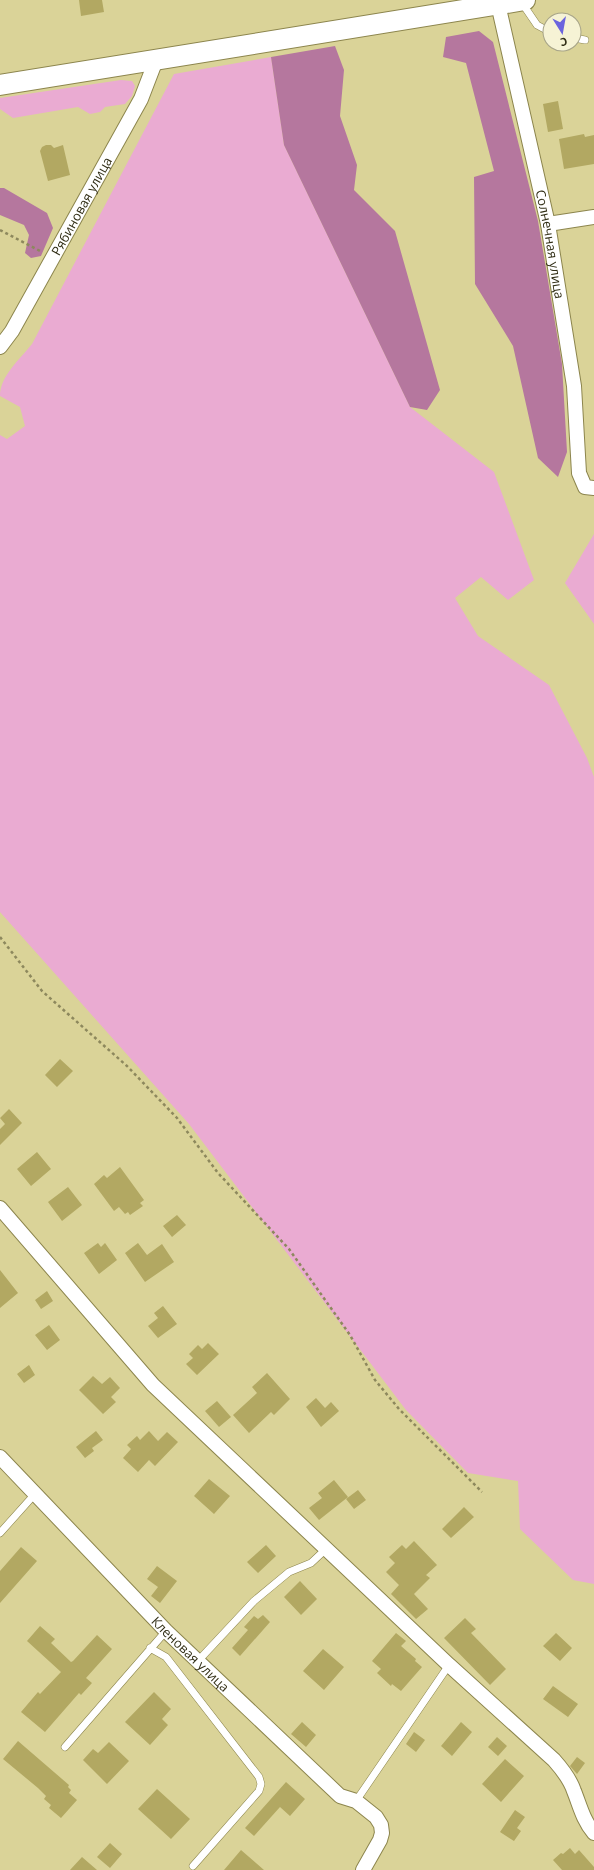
<svg xmlns="http://www.w3.org/2000/svg" width="594" height="1870" viewBox="0 0 594 1870" font-family="'Open Sans',sans-serif">
  <style>
    .green { fill: #eaabd2 }
    .forest { fill: #b5779e }
    .building { fill: #b2a862 }
    .lines { fill: none; stroke-linecap: round; stroke-linejoin: round }
    .lane-casing { stroke: #8c854d; stroke-width: 8 }
    .street-casing { stroke: #8c854d; stroke-width: 16 }
    .secondary-casing { stroke: #8c854d; stroke-width: 22 }
    .path { stroke: #8d885d; stroke-width: 2.5; stroke-dasharray: 3 3; stroke-linecap: butt }
    .lane { stroke: #fff; stroke-width: 7 }
    .street { stroke: #fff; stroke-width: 14 }
    .secondary { stroke: #fff; stroke-width: 20 }
    .labels { text-anchor: middle; dominant-baseline: central; stroke-width: 3.5; stroke-linejoin: round; paint-order: stroke }
    .street-label { font-size: 13px; fill: #322f17; stroke: #f6f3d5 }
  </style>
  <rect width="100%" height="100%" fill="#dad398"/>
  <path class="green" d="M271 57 284 145 410 407 494 472 534 580 508 600 481 577 455 598 478 636 549 685 587 758 594 777V1584L573 1580 520 1529 518 1481 468 1473 406 1410 189 1124 0 912V435L7 439 25 426 20 407 0 396C0 376 20 359 32 344L174 74Z
    M121 80 132 81 135 86 132 96 125 104 105 107 100 112 90 114 78 107 13 118 0 109V98Z
    M594 534V624L565 583Z"/>
  <path class="forest" d="M479 31 493 42 538 221 562 364 567 452 558 477 538 458 513 346 475 284 474 177 494 171 466 63 443 57 446 37Z
    M335 46 344 70 340 116 357 165 354 190 395 231 440 390 427 410 410 407 284 145 271 57Z
    M4 188 47 213 53 228 41 256 31 258 25 253 29 235 24 225 0 215V188Z"/>
  <path class="building" d="M79 0H102L104 12 81 16Z
    M558 101 563 129 548 132 543 104Z
    M584 134 585 137 594 135V164L564 169 559 139Z
    M46 145H51L54 148 63 145 70 175 48 181 40 151 42 147Z
    M60 1059 73 1071 57 1087 45 1075Z
    M9 1109 22 1123 0 1145V1129L5 1124 0 1118Z
    M37 1152 51 1169 31 1186 17 1169Z
    M120 1167 144 1200 140 1203 143 1206 130 1215 128 1212 125 1214 119 1207 114 1211 94 1184 104 1175 107 1178Z
    M68 1187 82 1205 62 1221 48 1202Z
    M177 1215 186 1225 172 1237 163 1226Z
    M98 1243 101 1247 105 1243 117 1260 99 1274 84 1253Z
    M138 1243 147 1255 162 1244 174 1262 145 1282 125 1253Z
    M0 1270 18 1293 0 1308Z
    M47 1291 53 1301 41 1309 35 1300Z
    M163 1306 177 1324 158 1338 148 1326 158 1318 154 1313Z
    M49 1325 60 1340 47 1350 35 1335Z
    M208 1343 219 1354 197 1375 186 1364 193 1358 189 1354 198 1345 202 1349Z
    M29 1365 35 1375 24 1383 17 1374Z
    M267 1373 290 1399 274 1415 271 1412 249 1433 233 1415 257 1393 252 1387Z
    M93 1376 102 1384 110 1377 120 1388 111 1397 116 1402 103 1414 79 1390Z
    M316 1398 325 1408 331 1402 339 1411 321 1427 306 1407Z
    M217 1401 231 1417 219 1427 205 1411Z
    M96 1431 103 1440 92 1448 94 1451 85 1458 76 1447Z
    M149 1431 158 1441 167 1432 178 1442 155 1466 149 1460 138 1472 123 1458 131 1449 127 1445 137 1436 140 1440Z
    M209 1479 230 1496 214 1514 194 1496Z
    M334 1480 348 1497 319 1520 309 1508 322 1498 318 1493Z
    M358 1490 366 1500 354 1509 346 1499Z
    M464 1507 474 1517 451 1538 442 1529Z
    M414 1541 437 1565 426 1575 430 1578 414 1594 428 1609 416 1619 391 1594 399 1585 386 1572 395 1563 389 1557 402 1545 406 1549Z
    M266 1545 276 1556 258 1573 247 1562Z
    M21 1547 37 1561 0 1603V1571Z
    M157 1566 177 1581 160 1603 151 1596 158 1587 147 1579Z
    M300 1581 317 1599 301 1615 284 1597Z
    M263 1615 270 1622 240 1656 232 1648 248 1630 244 1627 254 1616 258 1619Z
    M465 1618 476 1629 471 1633 506 1669 490 1685 444 1638Z
    M40 1626 55 1639 51 1643 71 1662 73 1661 97 1635 112 1649 86 1678 92 1683 81 1695 79 1693 45 1732 21 1712 38 1692 40 1694 61 1672 27 1641Z
    M396 1633 406 1641 401 1646 416 1659 415 1661 422 1667 401 1691 392 1684 391 1686 377 1673 381 1669 372 1661Z
    M556 1633 572 1648 560 1661 543 1646Z
    M323 1649 344 1667 324 1690 303 1671Z
    M553 1686 578 1704 568 1717 543 1699Z
    M154 1692 171 1709 162 1719 168 1725 150 1745 125 1722Z
    M302 1722 316 1735 306 1747 291 1734Z
    M461 1722 472 1732 452 1756 441 1746Z
    M414 1732 425 1740 416 1752 406 1744Z
    M497 1737 507 1746 498 1756 488 1747Z
    M18 1741 69 1785 68 1787 71 1790 69 1793 77 1800 61 1818 49 1808 51 1805 44 1799 46 1796 38 1788 3 1759Z
    M109 1742 129 1761 107 1784 83 1760 93 1749 98 1753Z
    M577 1757 585 1763 577 1774 570 1766Z
    M505 1759 524 1776 501 1802 482 1784Z
    M286 1782 305 1799 290 1816 280 1807 254 1836 245 1828Z
    M157 1789 190 1819 171 1839 138 1809Z
    M515 1810 525 1817 517 1828 521 1831 514 1841 500 1832Z
    M110 1843 122 1854 110 1868 97 1857Z
    M570 1848 575 1854 579 1850 594 1867V1870H562L553 1860 561 1853 563 1854Z
    M241 1850 264 1870H224Z
    M82 1857 97 1870H70Z"/>
  <g class="lines">
    <g class="lane-casing">
      <path id="lane" d="M522 3 537 25 550 32
        M574 38 585 40
        M0 1533 34 1495
        M150 1648 166 1657 259 1777 261 1784 259 1791 193 1866
        M197 1662 254 1601 289 1572 311 1563 326 1549
        M65 1747 166 1631
        M356 1801 449 1665"/>
    </g>
    <g class="street-casing">
      <g id="street">
        <path id="s1" d="M498 4 548 224 574 386 579 473 585 487 594 488"/>
        <path d="M548 224 594 217"/>
        <path id="s2" d="M0 347 12 331 141 99 156 60"/>
        <path d="M0 1208 153 1385 449 1665 554 1760C562 1769 570 1779 574 1791 580 1806 583 1820 594 1833"/>
        <path id="s3" d="M0 1457 166 1631 340 1796 356 1801 376 1817 381 1825 382 1833 380 1840 363 1870"/>
      </g>
    </g>
    <g class="secondary-casing">
      <path id="secondary" d="M0 85 525 0"/>
    </g>
    <path class="path" d="M0 230 42 252
      M0 937 42 991 127 1066 177 1118 218 1173 289 1249 350 1335 375 1380 399 1409 482 1492"/>
    <use href="#lane" class="lane"/>
    <use href="#street" class="street"/>
    <use href="#secondary" class="secondary"/>
  </g>
  <g class="labels">
    <g class="street-label">
      <text stroke="none"><textPath href="#s2" startOffset="163">Рябиновая улица</textPath></text>
      <text stroke="none"><textPath href="#s1" startOffset="246">Солнечная улица</textPath></text>
      <text stroke="none"><textPath href="#s3" startOffset="274">Кленовая улица</textPath></text>
    </g>
  </g>
  <g transform="translate(562 32) rotate(169)"><circle r="19" fill="#f6f3d5" stroke="#a8a589"/>
  <path d="M0-3L7 15L0 10L-7 15Z" fill="#6b64de"/>
  <text y="-6" font-size="11" font-weight="bold" text-anchor="middle" fill="#322f17">С</text>
  </g>
</svg>
